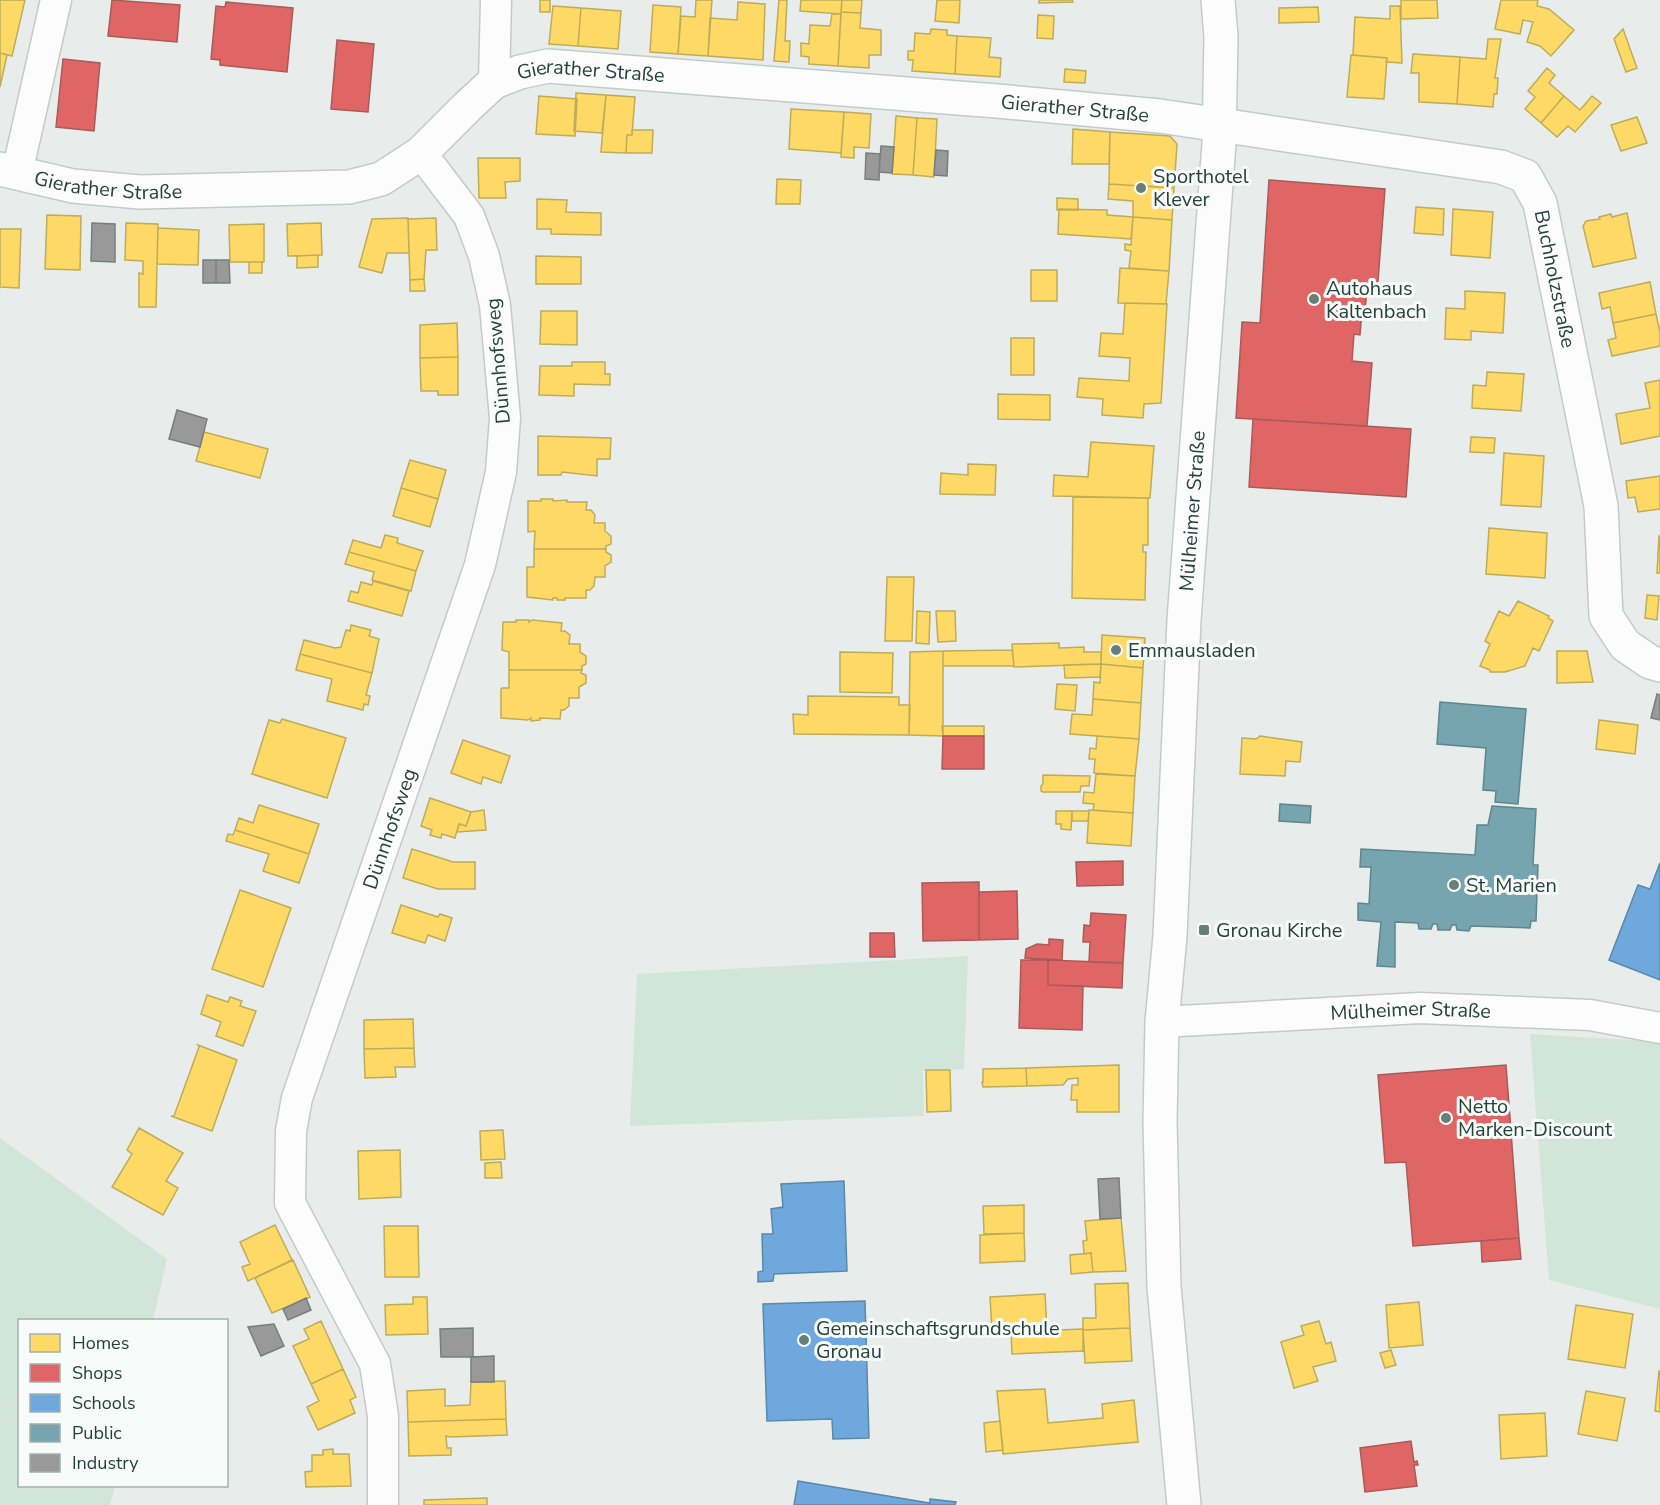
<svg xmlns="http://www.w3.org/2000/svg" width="1660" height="1505" viewBox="0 0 1660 1505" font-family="'Nunito Sans',sans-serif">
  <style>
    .green { fill: #d1e6d8 }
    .homes { fill: #ffd966; stroke: #bdac59; stroke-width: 1.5 }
    .shops { fill: #e06666; stroke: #a85b59; stroke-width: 1.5 }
    .schools { fill: #6fa8dc; stroke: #5889ab; stroke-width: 1.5 }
    .public { fill: #76a5af; stroke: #5d878c; stroke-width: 1.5 }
    .industry { fill: #999; stroke: #767f7c; stroke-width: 1.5 }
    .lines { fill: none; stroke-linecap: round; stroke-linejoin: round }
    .street-casing { stroke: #c5cac8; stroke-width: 33 }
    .secondary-casing { stroke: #c3cbc8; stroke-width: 36 }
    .street { stroke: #fcfcfc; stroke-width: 30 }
    .secondary { stroke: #fcfcfc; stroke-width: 33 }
    .poi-dot { fill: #697e78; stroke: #f7fbf9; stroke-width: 2 }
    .labels { text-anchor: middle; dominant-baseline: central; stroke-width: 6; stroke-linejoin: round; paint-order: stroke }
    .street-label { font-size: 20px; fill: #24423a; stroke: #f7fbf9 }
    .poi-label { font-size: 20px; fill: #24423a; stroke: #f7fbf9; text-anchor: start }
  </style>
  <rect width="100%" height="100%" fill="#e8edeb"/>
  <path class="green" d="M968 956 964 1069 923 1071 924 1116 630 1126 637 974Z
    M1530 1034 1646 1041 1660 1044V1309L1549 1280Z
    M0 1138 167 1259 153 1320H20V1486H115L110 1505H0Z"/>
  <path class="homes" d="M0 0H25L12 56 0 53Z
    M540 0H550V12H540Z
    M696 0H712L708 56 678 54 681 16 695 17Z
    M779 0H787L785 41H790L789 62 774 61Z
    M801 0H842L841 14 800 11Z
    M842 0H862L861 13 841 12Z
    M937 0H960L959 23 935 21Z
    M1039 0H1072L1073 2 1039 3Z
    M1401 0H1437L1438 18 1401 19Z
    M1501 0H1538L1537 6 1549 9 1574 30 1551 56 1540 46 1527 42 1533 22 1523 20 1520 34 1495 29Z
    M738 2 765 4 763 60 708 56 710 18 737 20Z
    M653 5 681 7 678 54 650 52Z
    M553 6 581 8 578 46 549 44Z
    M1390 6H1400L1402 63 1386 62 1387 58 1353 55 1355 17 1390 19Z
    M1318 7 1319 22 1279 23V8Z
    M581 8 621 11 618 49 578 46Z
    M841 12 861 13 860 28 881 30V55H869V68L838 66Z
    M832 14H841L838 66 809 64V57L801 56V43L809 44 810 25 830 26Z
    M1038 15 1054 16 1053 39 1037 38Z
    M931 29 947 30V35L957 36 955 74 912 71 913 60H908V51H914L915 33 930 34Z
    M1623 29 1637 68 1626 72 1614 39Z
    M957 36 991 38 989 57 1001 58 1000 77 955 74Z
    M1488 39H1501L1495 78H1498L1497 94H1494L1493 107 1457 104 1460 57 1486 59Z
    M0 53 7 55 0 87Z
    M1413 54 1460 57 1457 104 1419 102V73H1411Z
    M1351 55 1387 58 1384 99 1347 97Z
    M1547 68 1555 75 1549 83 1564 96 1541 123 1525 109 1535 97 1528 91Z
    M1065 69 1086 71 1085 83 1064 82Z
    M576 93 606 95 602 133 574 131Z
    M606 95 635 97 632 135H627L626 153 601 152Z
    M539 96 577 99 575 136 536 134Z
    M1564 96 1580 110 1592 96 1601 103 1575 132 1568 126 1557 137 1541 123Z
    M791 109 844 112 841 153 789 149Z
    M844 112 871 114 869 148 854 147V158L841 157Z
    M896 116 917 118 913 175 892 174Z
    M1637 117 1647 143 1621 151 1611 125Z
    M917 118 937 119 934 177 913 175Z
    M1073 129 1110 132 1109 164H1072Z
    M632 130H653L652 153H626L627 135H632Z
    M1110 132 1170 136 1177 144 1174 188 1109 184Z
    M478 158H520V181L505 182 506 198H479Z
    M777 179 801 180 800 204H776Z
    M1109 184 1174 188 1172 220 1133 217V201L1108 199Z
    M1057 198 1078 199V210H1057Z
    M537 199 567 200 566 212 601 213V235L551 234V229H537Z
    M1416 207 1444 209 1443 235 1414 233Z
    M1059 209 1107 210V215L1133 217 1131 239 1058 234Z
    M1453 209 1493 212 1490 258 1451 255Z
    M1627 213 1636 258 1593 267 1583 226 1586 221 1600 219 1599 217 1611 214 1612 217Z
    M47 215 81 216 80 270 45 269Z
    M1133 217 1172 220 1169 271 1129 268 1131 251 1125 250V244L1131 245Z
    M436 218 437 250H426L424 279 410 280 408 219Z
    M372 219 408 218 409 253H387L382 273 359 267Z
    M126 223 158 224 156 307H139V273L143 274V261L125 260Z
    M321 223 322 255 288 256 287 224Z
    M264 224V262H230L229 225Z
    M158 228 199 230 198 265 157 264Z
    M0 229H21L19 288 0 287Z
    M318 255V267L297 268V256Z
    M536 256 581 257V284H536Z
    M249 262H262V273H249Z
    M1120 268 1169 271 1166 304 1118 303Z
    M1031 270H1057V301H1031Z
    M424 279 425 291H410V280Z
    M1650 282 1656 314 1613 323 1610 307 1602 309 1599 293Z
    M1465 291 1505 293 1503 333 1471 331V340L1445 339 1446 308 1465 309Z
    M1125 303 1167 304 1161 403 1144 404 1143 418 1102 415 1103 399 1077 397 1079 378 1129 381 1130 358 1099 356 1101 333 1123 334Z
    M541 311H577V345L540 344Z
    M1656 314 1660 332V346L1612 356 1608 340 1616 338 1613 323Z
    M457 323 458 357 420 358V325Z
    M1011 338H1034V375H1011Z
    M458 357V395H438V391H421L420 358Z
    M572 362H605V374H610V385L574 384V396L539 395 540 366H572Z
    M1487 372 1524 374 1521 411 1472 408 1473 385 1486 386Z
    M1660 380V436L1621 444 1616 414 1650 408 1645 383Z
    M998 394 1050 395V420L998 419Z
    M204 432 268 449 260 478 196 461Z
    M538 436 611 438 610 459H597V476L562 472 561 475H538Z
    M1471 437 1495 438 1494 453 1470 452Z
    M1091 442 1154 446 1150 498 1053 496 1054 475 1088 477Z
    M1504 453 1544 456 1541 507 1501 505Z
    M410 460 446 470 438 499 401 488Z
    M968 464 996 465 995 495 940 494 941 473 968 475Z
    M1660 476V509L1638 512 1635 497 1628 498 1626 481Z
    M401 488 438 499 430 527 393 516Z
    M1073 497 1148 498V545H1143V552H1146L1145 600 1072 598Z
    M541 499H553V501L567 500V502H587L586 510H591L595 515 594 523H605V531L611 536V544L606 546V549H534L535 531 528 532V501H541Z
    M1489 528 1547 533 1545 578 1486 574Z
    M385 535 398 538 397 543 423 551 416 571 349 552 353 540 381 548Z
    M1659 536H1660V573H1657Z
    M534 549H606V552L611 555V562L605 566V577H595L594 586 590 590H586V598H565V600H557V598H553V600L527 597V567H534Z
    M349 552 416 571 411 591 372 580 374 572 345 564Z
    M887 577H914L912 641H885Z
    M373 581 409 591 402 616 348 601 351 591 358 593 361 582 372 585Z
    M1647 595 1659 596 1657 620 1645 618Z
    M1518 601 1549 616 1548 618 1553 621 1539 651 1533 648 1525 666 1505 672H1490V670L1480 666 1490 644 1485 641 1499 611 1509 616Z
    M917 611 930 612 929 644 916 643Z
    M936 611H955L956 641 938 642Z
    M516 620H529V622L532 620 562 623 561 631H565L570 635 569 644H580V652L586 656V664L582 666V670H509V652L502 650 503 622H516Z
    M351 625 371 630 369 636 379 639 372 673 300 654 304 640 335 648 341 647 346 630 350 631Z
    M1102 635 1145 638 1143 668 1101 664Z
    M1059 643V648L1084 647V652H1101V664L1014 667 1012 644Z
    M1012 650 1014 666H943V651Z
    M943 651V736L909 735 910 652Z
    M1557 651H1587L1593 682 1557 683Z
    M840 652 893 653 892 693 840 692Z
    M300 654 372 673 366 695 370 696 368 705 364 704 363 710 327 701 332 679 296 670Z
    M1101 664 1100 677 1065 678 1064 665Z
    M1101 664 1143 668 1141 703 1093 699 1094 682 1100 683Z
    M509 670H582L581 673 586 675V683L579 687V698H569V706L564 710H561L560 719 540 718V720L531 721V718L528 720 501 718V689L502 688H509Z
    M1057 684 1077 685 1075 711 1055 709Z
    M808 696 899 697V705H910L909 735 794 734 793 714 808 715Z
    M1093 699 1141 703 1139 739 1070 734 1072 714 1092 715Z
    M282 719 346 738 327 798 252 774 269 720 280 723Z
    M1599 720 1638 725 1635 754 1596 749Z
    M942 726H984V736H943Z
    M1097 736 1139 739 1135 776 1094 773 1095 759H1089L1090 748 1096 749Z
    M1260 736 1302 742 1300 762 1286 761 1285 776 1240 774 1242 738 1256 739Z
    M463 740 510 756 501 783 483 777 481 784 451 773Z
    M1096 774 1135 776 1133 813 1093 810 1094 804 1083 803 1084 792 1094 793Z
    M1043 775 1090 776 1089 786H1081L1080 792H1043L1041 791V786L1043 784Z
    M430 798 471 812 466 826 459 824 455 838 442 834 441 838 430 835 432 830 421 826Z
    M259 805 319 824 309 854 235 830 239 818 253 823Z
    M484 810 486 830 457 832 459 824 466 826 471 812Z
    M1089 810 1133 813 1131 846 1087 843Z
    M1056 811H1072L1071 830 1061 829V824H1056Z
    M1072 811H1089L1088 821H1072Z
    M235 830 309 854 299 883 263 871 269 854 226 841 228 834 233 835Z
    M412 849 453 862H475V889H438L403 878Z
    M240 890 291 908 263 987 212 969Z
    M401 905 438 917 440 914 452 918 445 941 428 935 425 943 392 933Z
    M207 995 228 1002 230 997 242 1001 240 1006 256 1011 243 1046 216 1036 221 1022 201 1014Z
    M413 1019 414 1048 364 1049V1020Z
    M198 1045 237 1060 212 1131 171 1116H174L199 1047Z
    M414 1048 415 1067H395L396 1077 365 1078 364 1049Z
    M1119 1065V1112H1077V1100H1071L1072 1085H1078V1078L1068 1079 1063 1085 1027 1086 1026 1068Z
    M1026 1068 1027 1086 983 1087 982 1082H983V1069Z
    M926 1070H950L951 1111 927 1112Z
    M139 1128 183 1153 166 1181 178 1188 163 1215 112 1187 132 1154 127 1150Z
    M503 1130 505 1159 481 1160 480 1131Z
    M400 1150 401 1197 359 1199 358 1151Z
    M501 1162 502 1178H485V1163Z
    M1024 1205V1233L984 1234 983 1206Z
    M1121 1218 1126 1271 1093 1272 1091 1253 1084 1254 1083 1241 1087 1240 1085 1221Z
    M275 1225 292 1260 248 1281 242 1267 250 1264 240 1242Z
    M384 1226H418L419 1277H385Z
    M1024 1233 1025 1261 980 1263V1235Z
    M1091 1253 1093 1272 1071 1274 1070 1255Z
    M293 1260 310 1297 272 1313 255 1278Z
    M1128 1283 1130 1328 1083 1330V1318H1096L1095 1284Z
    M1045 1294 1047 1330 984 1333 992 1331 990 1297Z
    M413 1297H427L428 1334 386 1335 385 1305 413 1304Z
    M1419 1302 1423 1345 1389 1348 1386 1305Z
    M1576 1305 1633 1314 1625 1368 1568 1359Z
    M321 1321 343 1369 311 1384 293 1346 309 1339 304 1329Z
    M1319 1321 1326 1344 1331 1342 1336 1361 1313 1367 1318 1381 1294 1388 1281 1342 1304 1335 1301 1326Z
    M1130 1328 1132 1361 1085 1363 1083 1330Z
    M1083 1329V1351L1012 1354 1011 1332Z
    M1391 1350 1396 1365 1385 1368 1380 1353Z
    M343 1369 356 1397 350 1400 355 1413 318 1430 307 1407 319 1401 311 1384Z
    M1659 1371H1660V1412L1655 1411Z
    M505 1381 506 1419 408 1422 407 1391 445 1389V1406L470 1405 471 1382Z
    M1045 1389 1048 1423 1103 1418 1102 1404 1134 1400 1138 1442 1003 1454 997 1391Z
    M1586 1391 1625 1398 1617 1441 1578 1434Z
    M1545 1413 1547 1456 1501 1459 1499 1415Z
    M506 1419 507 1435 450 1437 446 1436 447 1448H451V1455L409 1456 408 1422Z
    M1000 1421 1003 1450 986 1452 984 1423Z
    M333 1449V1454H349L351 1486 306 1487 305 1472 312 1471V1455H323V1450Z
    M487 1498V1505H424V1500Z"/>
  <path class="shops" d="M112 0 180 5 177 42 108 36Z
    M226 2 293 8 287 72 220 65V60L211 59 216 6 225 7Z
    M337 40 374 44 368 112 331 109Z
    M63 59 100 63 94 131 56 127Z
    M1269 180 1385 189 1378 281 1367 289 1365 310H1362L1360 335 1354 334 1352 361 1372 363 1367 426 1236 418 1242 322 1260 323Z
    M1253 419 1411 429 1406 497 1249 487Z
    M943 736H984V769H942Z
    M1123 861V885L1077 886 1076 862Z
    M979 882V940L923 941 922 883Z
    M1017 891 1018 939 979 940V892Z
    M1091 913 1126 915 1123 963 1089 962 1090 942H1083L1084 925 1090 926Z
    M870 933H894L895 957H870Z
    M1049 939 1063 940 1062 960 1025 958 1026 949 1037 944 1049 945Z
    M1021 960H1048V985L1083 986 1082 1030 1019 1028Z
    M1048 960 1123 963 1122 988 1048 985Z
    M1506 1065 1519 1238 1413 1246 1406 1162 1385 1163 1378 1075Z
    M1519 1238 1521 1259 1482 1262 1481 1241Z
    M1411 1441 1414 1462 1417 1461 1418 1465H1414L1417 1486 1365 1492 1360 1448Z"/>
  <path class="schools" d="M1660 863V980L1609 960 1638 885 1650 889Z
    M844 1181 847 1271 774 1274 773 1281 758 1282V1272L763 1271 762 1234H773L771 1209 783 1207 781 1184Z
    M865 1301 869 1438 833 1439 832 1419 767 1421 763 1304Z
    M798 1481 929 1503 930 1505H794Z
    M930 1499 956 1502 955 1505H930Z"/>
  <path class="public" d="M1440 702 1526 709 1518 804 1495 802 1496 791 1483 790 1486 748 1437 744Z
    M1280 804 1311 806 1310 823 1279 821Z
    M1492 806 1536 809 1533 865H1538L1536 921H1531L1530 928 1471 926 1469 931 1457 930 1456 925H1452L1450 930H1438L1437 924H1433L1431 929H1419L1418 923 1395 922V967L1377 966 1381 922 1358 920V903L1369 904 1371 867H1360L1361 849 1475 855 1477 825H1488Z"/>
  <path class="industry" d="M881 146 894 147 892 173 879 172Z
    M936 150 948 151 947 176 934 175Z
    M866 153 880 154 879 180 865 179Z
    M92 223 115 224V262L91 261Z
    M203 260H216V283H203Z
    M216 260H229L230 283H216Z
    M177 410 207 419 200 447 169 439Z
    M1657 694 1660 695V720L1651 718Z
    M1119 1178 1121 1218 1100 1219 1098 1179Z
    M306 1298 311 1310 288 1320 283 1309Z
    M274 1324 284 1346 261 1356 248 1327Z
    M473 1328V1357H441L440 1329Z
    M494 1356V1382H471V1357Z"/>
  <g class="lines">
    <g class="street-casing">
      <g id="street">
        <path d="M494 82 496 0"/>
        <path d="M17 173 56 0"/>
        <path id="s1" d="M1162 1022 1420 1008 1590 1015 1660 1028"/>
        <path id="s2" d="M383 1505V1416L375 1364 290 1203 291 1131 297 1098 480 565 501 472 505 418 495 305 484 256 469 216 421 153"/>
      </g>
    </g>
    <g class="secondary-casing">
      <g id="secondary">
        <path id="s3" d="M0 169 73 186 140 192 349 187 381 179 421 153 467 107 494 82 520 72 548 66 997 101 1160 116 1501 167 1525 176 1540 203 1601 506 1606 616 1625 645 1650 662 1660 665"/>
        <path id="s4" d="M1184 1505 1164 1287 1160 1122 1162 1022 1170 936 1184 620 1219 143 1221 37 1218 0"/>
      </g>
    </g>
    <use href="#street" class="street"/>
    <use href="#secondary" class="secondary"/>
  </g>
  <g class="poi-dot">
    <circle cx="1141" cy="188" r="6"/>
    <circle cx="1314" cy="299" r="6"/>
    <circle cx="1116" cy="650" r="6"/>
    <circle cx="1454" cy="885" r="6"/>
    <rect x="1198" y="924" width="12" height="12" rx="3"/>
    <circle cx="1446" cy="1118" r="6"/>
    <circle cx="804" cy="1340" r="6"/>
  </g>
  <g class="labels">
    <g class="street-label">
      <text stroke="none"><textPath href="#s3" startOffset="633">Gierather Straße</textPath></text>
      <text stroke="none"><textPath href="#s3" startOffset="1119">Gierather Straße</textPath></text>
      <text stroke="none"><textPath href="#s3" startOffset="110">Gierather Straße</textPath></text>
      <text stroke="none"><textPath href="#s3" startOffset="1683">Buchholzstraße</textPath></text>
      <text transform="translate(498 361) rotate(-95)">Dünnhofsweg</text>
      <text stroke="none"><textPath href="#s4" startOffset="996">Mülheimer Straße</textPath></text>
      <text stroke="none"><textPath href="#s2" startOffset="714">Dünnhofsweg</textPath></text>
      <text stroke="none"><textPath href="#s1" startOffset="249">Mülheimer Straße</textPath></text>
    </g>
    <g class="poi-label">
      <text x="1153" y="176">Sporthotel<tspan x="1153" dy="23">Klever</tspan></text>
      <text x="1326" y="288">Autohaus<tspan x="1326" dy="23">Kaltenbach</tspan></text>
      <text x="1128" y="650">Emmausladen</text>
      <text x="1466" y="885">St. Marien</text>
      <text x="1216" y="930">Gronau Kirche</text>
      <text x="1458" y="1106">Netto<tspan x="1458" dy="23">Marken-Discount</tspan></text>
      <text x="816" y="1328">Gemeinschaftsgrundschule<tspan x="816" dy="23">Gronau</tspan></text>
    </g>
  </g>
  <rect x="18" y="1319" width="210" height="168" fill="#f7fbf9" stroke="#a3b1ad" stroke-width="1.5"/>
  <rect x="30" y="1334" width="30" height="18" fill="#ffd966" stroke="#a3b1ad" stroke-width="1.5"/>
  <text x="72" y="1349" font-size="18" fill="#24423a">Homes</text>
  <rect x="30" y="1364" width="30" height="18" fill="#e06666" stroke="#a3b1ad" stroke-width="1.5"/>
  <text x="72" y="1379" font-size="18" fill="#24423a">Shops</text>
  <rect x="30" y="1394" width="30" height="18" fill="#6fa8dc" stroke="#a3b1ad" stroke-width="1.5"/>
  <text x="72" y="1409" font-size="18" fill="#24423a">Schools</text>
  <rect x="30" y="1424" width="30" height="18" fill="#76a5af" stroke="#a3b1ad" stroke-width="1.5"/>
  <text x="72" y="1439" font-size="18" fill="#24423a">Public</text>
  <rect x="30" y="1454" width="30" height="18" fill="#999999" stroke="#a3b1ad" stroke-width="1.5"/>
  <text x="72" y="1469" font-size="18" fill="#24423a">Industry</text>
</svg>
